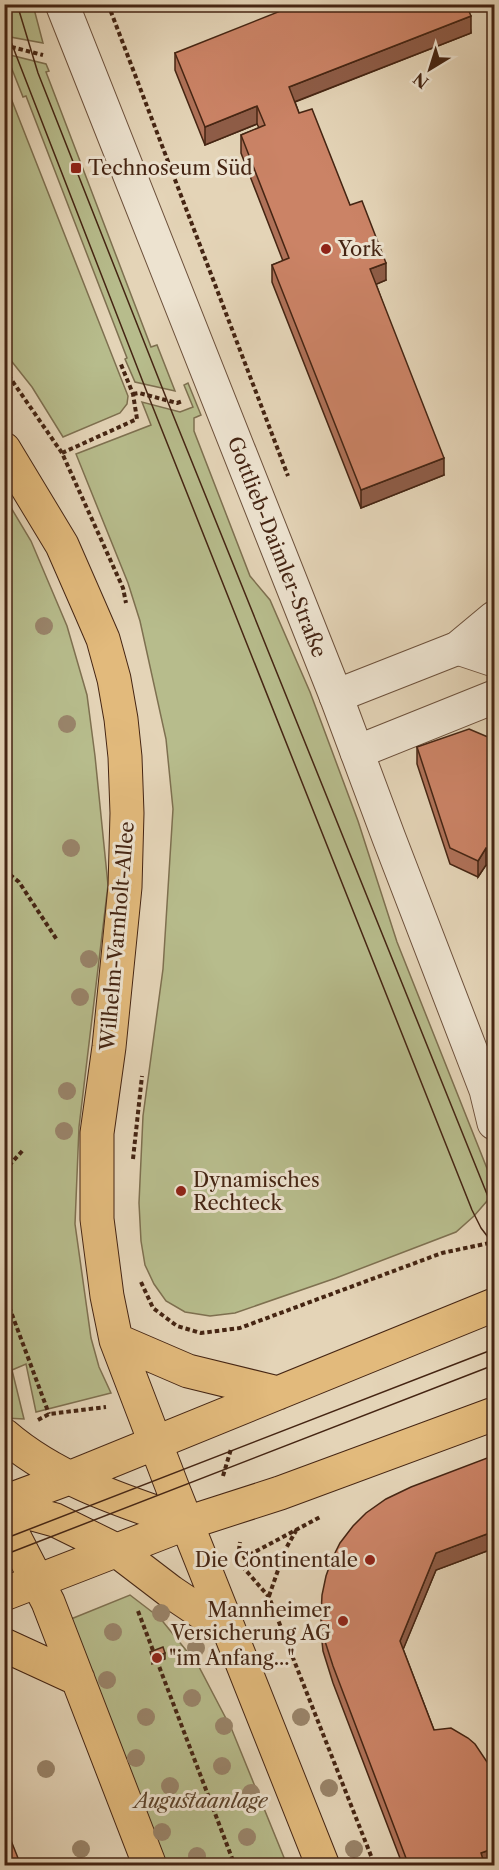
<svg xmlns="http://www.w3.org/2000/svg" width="499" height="1870" viewBox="0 0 499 1870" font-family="'Libre Caslon Text',serif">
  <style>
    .green { fill: #b7bc8c; stroke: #7e7050; stroke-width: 1.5 }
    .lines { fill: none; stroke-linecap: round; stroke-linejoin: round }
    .minor-casing { stroke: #6d513c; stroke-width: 35 }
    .major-casing { stroke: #452513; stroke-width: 35 }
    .path { stroke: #452513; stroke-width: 4; stroke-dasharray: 4.5 3; stroke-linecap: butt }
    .minor { stroke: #ede3d0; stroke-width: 33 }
    .major { stroke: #e2ba7c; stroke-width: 33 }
    .tram { stroke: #452513; stroke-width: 1.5 }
    .tree { fill: #99846a }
    .wall { fill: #af7158; stroke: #452513; stroke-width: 1.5 }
    .shaded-wall { fill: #8e5c47; stroke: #452513; stroke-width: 1.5 }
    .building { fill: #cb8366; stroke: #452513; stroke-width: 1.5 }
    .poi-dot { fill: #8f2418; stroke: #ede3d0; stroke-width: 2 }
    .labels { text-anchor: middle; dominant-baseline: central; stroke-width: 6; stroke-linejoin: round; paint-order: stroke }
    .poi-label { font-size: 20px; fill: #452513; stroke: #ede3d0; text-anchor: start }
    .street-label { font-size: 20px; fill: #452513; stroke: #ede3d0 }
    .park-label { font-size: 20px; font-style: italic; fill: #5c432b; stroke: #ede3d0 }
  </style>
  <rect width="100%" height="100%" fill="#e4d4b7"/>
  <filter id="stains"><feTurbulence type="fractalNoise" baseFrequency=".00333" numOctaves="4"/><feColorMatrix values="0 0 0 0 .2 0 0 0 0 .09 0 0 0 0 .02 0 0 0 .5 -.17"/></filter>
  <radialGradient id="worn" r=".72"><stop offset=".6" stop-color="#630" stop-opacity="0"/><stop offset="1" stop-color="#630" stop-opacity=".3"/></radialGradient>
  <path class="green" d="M4 5H33L43 43 5 36Z
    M6 54 46 64 49 71 46 72 151 347 157 345 175 391 135 382 125 359 127 358 26 96 23 97Z
    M5 83 128 396 127 404 120 413 63 437 32 387 5 353Z
    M188 383 201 415 194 418V431L250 576 270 600 310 692 358 821 397 942 490 1176 492 1188 487 1201 474 1216 456 1232 336 1278 235 1313 210 1316 185 1312 166 1301 154 1284 145 1265 141 1241 139 1203 143 1116 163 969 173 809 166 739 140 621 128 583 76 454 151 425 142 402 180 412 193 407 184 385Z
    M4 496 31 541 67 626 87 695 95 756 108 885 79 1127 75 1224 91 1338 99 1367 111 1393 36 1412 26 1364 12 1370 24 1419 5 1418 4 1416Z
    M130 1595 160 1618 198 1665 232 1730 287 1865H167L71 1619Z"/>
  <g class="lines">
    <g class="minor-casing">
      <g id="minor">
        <path id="s1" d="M62 4 336 696 389 838 486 1090 494 1123"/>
        <path d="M458 648 494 660"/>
        <path d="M336 696 458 648 494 618"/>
        <path d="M357 752 494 697"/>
      </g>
    </g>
    <g class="major-casing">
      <path id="major" d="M4 449 62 545 90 609 103 639 114 679 121 719 125 757 127 813 125 887 109 1047 97 1133V1219L107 1296 116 1340 173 1489 323 1866
        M116 1340 188 1371 278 1393
        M4 1435C56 1480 123 1501 187 1523
        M4 1502 69 1478 494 1305
        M4 1506 55 1520 116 1550 171 1592 229 1631
        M4 1517 48 1602 150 1866
        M4 1594 187 1523 280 1493 494 1414
        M4 1645 78 1679"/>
    </g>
    <path class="path" d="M108 4 288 476
      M4 45 43 55
      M4 67 10 80
      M4 369 62 453 123 588 126 603
      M133 394 139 393 177 403 183 401
      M62 453 137 419 133 394 120 362
      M4 870 19 882 57 940
      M133 1159 142 1076
      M4 1171 24 1149
      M141 1282 153 1308 177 1326 201 1333 240 1328 442 1253 494 1242
      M4 1293 49 1414
      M38 1420 49 1414 106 1407
      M223 1476 231 1449
      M238 1558 240 1542
      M236 1562 322 1516
      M242 1566 269 1597 375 1866
      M269 1596 285 1550 297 1529
      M138 1611 235 1866"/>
    <use href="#minor" class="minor"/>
    <use href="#major" class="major"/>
    <path class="tram" d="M17 4 38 73 167 400 491 1204 494 1210
      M4 24 148 395 472 1210 481 1228 494 1245
      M4 1539 494 1349
      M4 1555 494 1365"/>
  </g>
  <g class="tree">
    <circle cx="44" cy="626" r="9"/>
    <circle cx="67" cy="724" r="9"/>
    <circle cx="71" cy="848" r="9"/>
    <circle cx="89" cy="959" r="9"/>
    <circle cx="80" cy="997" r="9"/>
    <circle cx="67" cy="1091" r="9"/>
    <circle cx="64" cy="1131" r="9"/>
    <circle cx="161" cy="1613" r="9"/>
    <circle cx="113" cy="1632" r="9"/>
    <circle cx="196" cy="1648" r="9"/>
    <circle cx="107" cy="1680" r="9"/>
    <circle cx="192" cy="1698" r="9"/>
    <circle cx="146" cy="1717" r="9"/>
    <circle cx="301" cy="1717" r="9"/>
    <circle cx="224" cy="1726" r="9"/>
    <circle cx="136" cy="1758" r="9"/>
    <circle cx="222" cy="1766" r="9"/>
    <circle cx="46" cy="1769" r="9"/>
    <circle cx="170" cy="1786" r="9"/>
    <circle cx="329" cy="1788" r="9"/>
    <circle cx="251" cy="1793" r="9"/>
    <circle cx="162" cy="1832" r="9"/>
    <circle cx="247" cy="1837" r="9"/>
    <circle cx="81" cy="1849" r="9"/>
    <circle cx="354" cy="1849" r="9"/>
    <circle cx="197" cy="1856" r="9"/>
  </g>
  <path class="wall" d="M476 4 467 8 471 33 295 102 299 113 350 205 386 280 376 284 444 475 361 508 272 282V265L283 261 241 153V135L259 128 257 124 205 145 175 70V53Z
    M495 4V50L489 37V20Z
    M495 740V869L486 865 478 877 450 864 417 764V747Z
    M495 883V907L493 903V887Z
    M495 1455V1548L436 1570 403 1649 434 1730 487 1762 495 1768V1864L491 1866H403L333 1683 323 1651 321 1632V1615Z"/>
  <path class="shaded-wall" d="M462 4H476L462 10Z
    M471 16V33L289 104V87Z
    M257 106V124L205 145V127Z
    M386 263V280L370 287V269Z
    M444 458V475L361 508V490Z
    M486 848V865L478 877V861Z
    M495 1531V1548L436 1570 400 1657V1641L436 1553Z
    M165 1653V1659L152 1664V1658Z
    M495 1848V1864L491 1866H481V1853Z"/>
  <path class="building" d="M298 4H466L471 16 289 87 299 113 312 109 350 205 362 201 386 263 370 269 444 458 361 490 272 265 289 258 241 135 265 125 257 106 205 127 175 53Z
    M493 4H495V33L489 20Z
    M469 729 495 740V852L486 848 478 861 450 848 417 747Z
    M495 1455V1531L436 1553 400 1641 434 1730 451 1728 468 1738 475 1744 487 1762 495 1768V1848L481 1853 485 1866H409L333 1666 323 1635 321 1615 322 1595 326 1576 332 1559 340 1543 353 1526 366 1513 386 1499 411 1487Z
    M163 1647 165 1653 152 1658 150 1652Z
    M4 1823 20 1863 13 1866H4Z"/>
  <g class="poi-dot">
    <rect x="70" y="162" width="12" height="12" rx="3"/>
    <circle cx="326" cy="249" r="6"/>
    <circle cx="181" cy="1191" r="6"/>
    <circle cx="370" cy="1560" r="6"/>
    <circle cx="343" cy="1621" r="6"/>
    <circle cx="157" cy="1658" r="6"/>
  </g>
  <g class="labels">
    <g class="poi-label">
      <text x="88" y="168">Technoseum Süd</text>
      <text x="338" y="249">York</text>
      <text x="193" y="1180">Dynamisches<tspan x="193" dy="23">Rechteck</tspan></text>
      <text x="358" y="1560" text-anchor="end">Die Continentale</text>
      <text x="331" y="1610" text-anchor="end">Mannheimer<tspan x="331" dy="23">Versicherung AG</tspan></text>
      <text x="169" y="1658">"im Anfang..."</text>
    </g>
    <g class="street-label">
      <text stroke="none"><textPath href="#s1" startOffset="584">Gottlieb-Daimler-Straße</textPath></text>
      <text transform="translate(117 936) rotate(-85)">Wilhelm-Varnholt-Allee</text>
    </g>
    <g class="park-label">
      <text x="201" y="1801">Augustaanlage</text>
    </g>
  </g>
  <rect width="499" height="1870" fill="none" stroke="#e4d4b7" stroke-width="24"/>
  <rect x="6" y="6" width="487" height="1858" fill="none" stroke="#452513" stroke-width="3"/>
  <rect x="12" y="12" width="475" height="1846" fill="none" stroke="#452513" stroke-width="1.5"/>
  <g transform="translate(430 69) rotate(218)" stroke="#ede3d0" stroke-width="4.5" paint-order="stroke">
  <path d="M0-4.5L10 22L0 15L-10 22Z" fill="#452513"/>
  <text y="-9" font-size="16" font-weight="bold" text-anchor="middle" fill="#452513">N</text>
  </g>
  <rect width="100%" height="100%" filter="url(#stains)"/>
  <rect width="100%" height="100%" fill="url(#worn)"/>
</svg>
